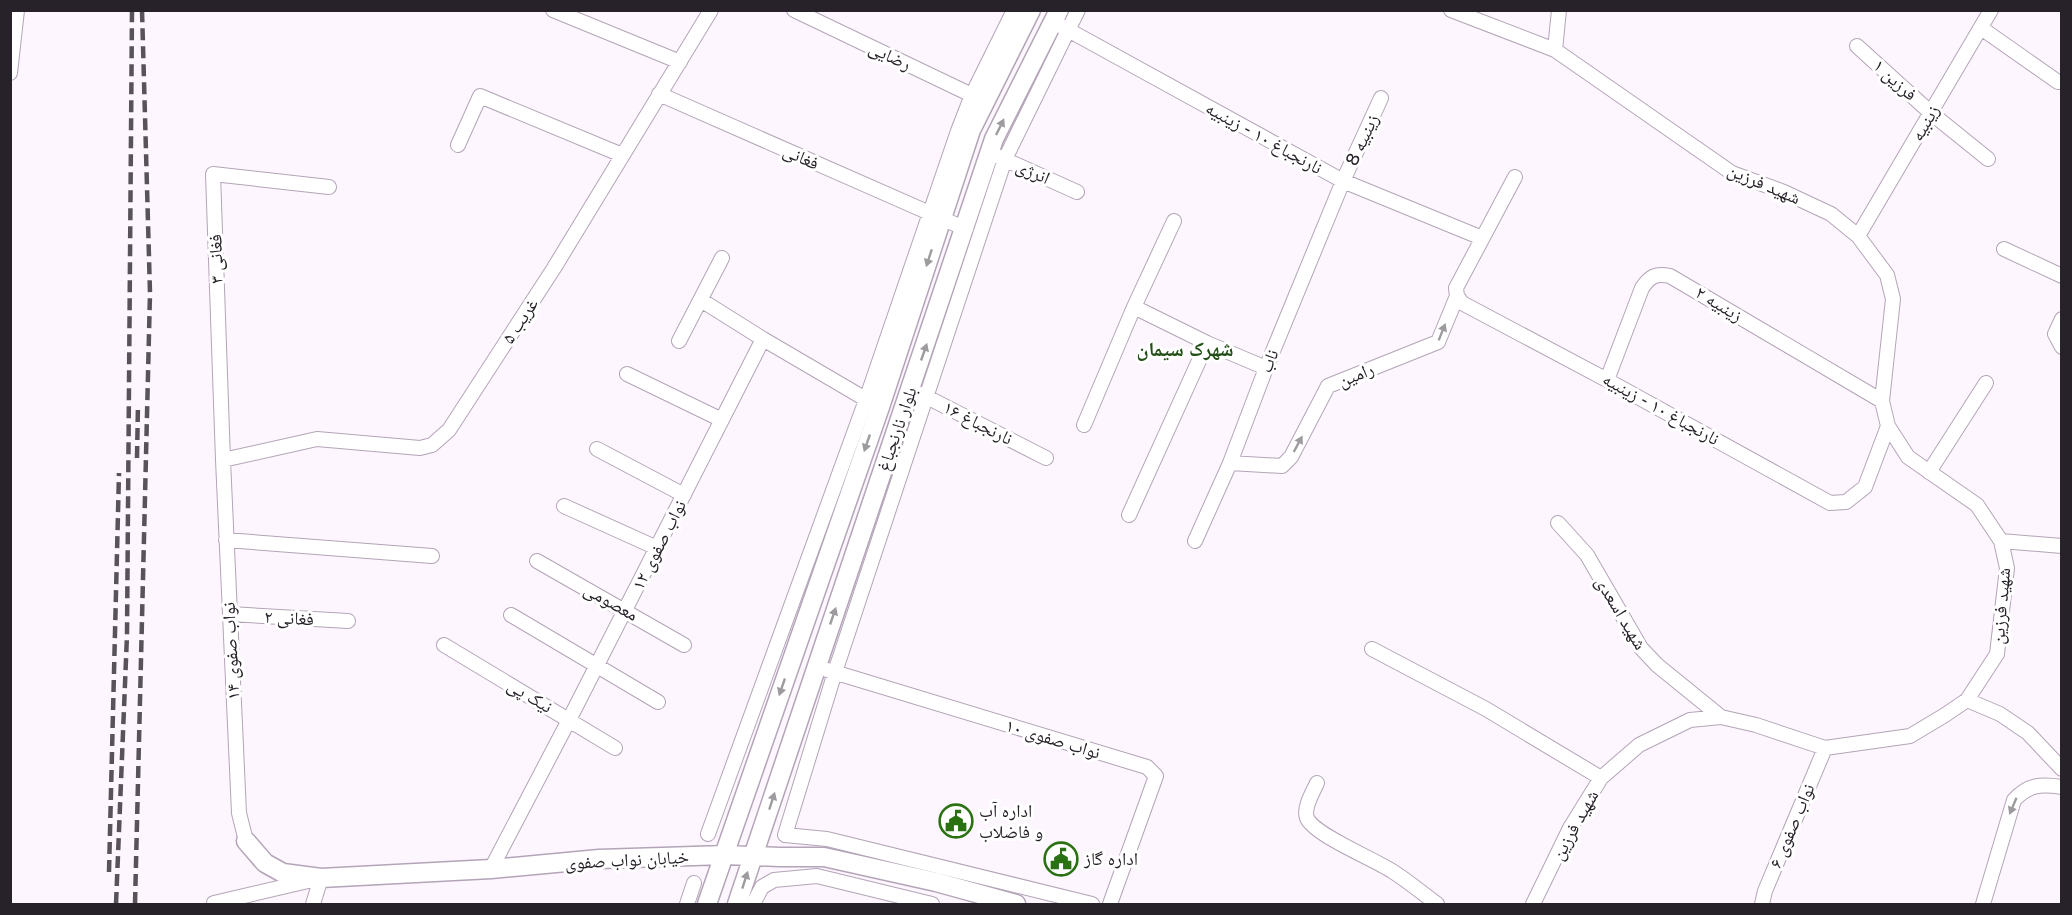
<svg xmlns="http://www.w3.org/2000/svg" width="2072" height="915" viewBox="0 0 2072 915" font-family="'Varela Round','Noto Naskh Arabic',sans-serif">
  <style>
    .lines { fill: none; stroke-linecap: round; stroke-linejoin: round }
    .street-casing { stroke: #b3a4b7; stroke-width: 16 }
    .secondary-casing { stroke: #b3a4b7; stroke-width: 21 }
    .street { stroke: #fff; stroke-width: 14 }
    .secondary { stroke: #fff; stroke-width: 18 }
    .rail { stroke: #58525a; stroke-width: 4.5; stroke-dasharray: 12 6; stroke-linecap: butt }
    .oneway { fill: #9e9b9f }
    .labels { text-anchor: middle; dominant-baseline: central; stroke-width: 6; stroke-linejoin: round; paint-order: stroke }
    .street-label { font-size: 18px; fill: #272129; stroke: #fff }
    .poi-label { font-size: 18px; fill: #272129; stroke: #fff; text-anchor: start }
    .neighbourhood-label { font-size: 20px; font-weight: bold; fill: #235016; stroke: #fff }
  </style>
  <rect width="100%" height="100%" fill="#fdf6fe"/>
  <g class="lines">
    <g class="street-casing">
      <path id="street" d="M553 10 680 62
        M794 10 978 98
        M1078 10 1005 159 835 672 785 835 827 839 1092 904
        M1451 10 1555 50 1732 173 1784 192 1831 214 1858 236 1887 275 1893 299 1882 401 1888 426 1908 457 1977 505 2001 541 2007 568 1997 654 1967 700 1945 715 1910 736 1825 748 1756 725 1721 717 1690 720 1639 745 1601 778 1570 828 1533 904
        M1061 26 1343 181 1482 238
        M1981 28 2058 82
        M1857 46 1931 113 1988 159
        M1555 50 1559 10
        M10 73 17 10
        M659 94 966 229
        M458 145 480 96 622 155
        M997 156 1077 192
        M1515 177 1456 288 1457 296 1462 303 1607 380 1830 503 1846 502 1865 487 1888 426
        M1858 236 1991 10
        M2004 249 2062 276
        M701 300 763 339
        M1134 307 1207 343 1266 368
        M2062 319 2055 334 2062 347
        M679 341 722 258
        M627 374 722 420
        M1607 380 1642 288C1650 276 1656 273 1670 276L1882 401
        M921 394 1046 458
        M1084 425 1134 307 1174 221
        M597 449 684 495
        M223 460 317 439 420 448 432 445 449 430 554 268 711 10
        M1230 463 1282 466 1291 457 1328 386 1438 342 1457 296
        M1929 472 1986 383
        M564 506 657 548
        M1129 515 1207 343
        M1558 523 1587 555 1641 648 1657 665 1721 717
        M226 540 432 556
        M1195 541 1230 463 1266 368 1343 181 1381 98
        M2001 541 2062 546
        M537 561 684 645
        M230 614 348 621
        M511 615 658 702
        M444 645 615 748
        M1372 649 1486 709 1601 778
        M827 670 1147 767 1156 776 1110 904
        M1967 700 2000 714 2028 733 2062 769
        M1317 783C1313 792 1303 808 1307 818 1314 835 1374 859 1392 871 1408 881 1422 893 1437 904
        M708 834 866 400 958 131 972 95 1014 10
        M246 841 239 813 223 460 213 174 329 187
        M491 869 569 720 763 339 874 404
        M214 904V903L321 878 313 904
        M687 904 694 883
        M753 904 762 887 774 880 817 876 932 904
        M1762 904 1765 891 1825 748
        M1983 904 2014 800C2029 784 2041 784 2062 787"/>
    </g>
    <g class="secondary-casing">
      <path id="secondary" d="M246 841 265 863 283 873 321 878 491 869 599 859 725 855 780 857H824L936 882 1016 904
        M707 904 880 407 971 130 1031 10
        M737 904 994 139 1059 10"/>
    </g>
    <use href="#street" class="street"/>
    <use href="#secondary" class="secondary"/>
    <path class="rail" d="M137 458 138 404
      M109 872 119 473
      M116 904 127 635 132 10
      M135 904 150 293 142 10"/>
  </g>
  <defs><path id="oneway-solid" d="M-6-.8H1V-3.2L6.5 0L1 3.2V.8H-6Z" transform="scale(1.5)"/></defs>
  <g class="oneway">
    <use href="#oneway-solid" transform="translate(1000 127) rotate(-64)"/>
    <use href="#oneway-solid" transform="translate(929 258) rotate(108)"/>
    <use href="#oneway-solid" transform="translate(1442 332) rotate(-68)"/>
    <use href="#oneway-solid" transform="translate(924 352) rotate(-71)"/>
    <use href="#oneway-solid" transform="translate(867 443) rotate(109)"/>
    <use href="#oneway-solid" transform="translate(1298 444) rotate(-62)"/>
    <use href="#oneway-solid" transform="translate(833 616) rotate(-71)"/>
    <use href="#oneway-solid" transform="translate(782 687) rotate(109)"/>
    <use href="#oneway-solid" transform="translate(772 801) rotate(-72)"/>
    <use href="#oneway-solid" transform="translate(2013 806) rotate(113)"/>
    <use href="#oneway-solid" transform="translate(745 880) rotate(-72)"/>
  </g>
  <defs>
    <g id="civic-ring" transform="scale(1.725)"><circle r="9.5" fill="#fff" stroke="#2a7112" stroke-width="1.5"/><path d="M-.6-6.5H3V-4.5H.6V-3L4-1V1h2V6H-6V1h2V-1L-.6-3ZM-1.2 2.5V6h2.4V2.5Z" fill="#2a7112"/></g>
  </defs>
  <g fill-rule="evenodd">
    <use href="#civic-ring" x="956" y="821"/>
    <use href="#civic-ring" x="1061" y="859"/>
  </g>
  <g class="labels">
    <g class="street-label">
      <text transform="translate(890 56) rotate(25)">رضایی</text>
      <text transform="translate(1895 80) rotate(42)">فرزین ۱</text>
      <text transform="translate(1925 123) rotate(-60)">زینبیه</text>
      <text transform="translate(1264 138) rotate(29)">نارنجباغ ۱۰ - زینبیه</text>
      <text transform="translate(1362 140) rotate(-65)">زینبیه 8</text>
      <text transform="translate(801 157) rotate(24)">فغانی</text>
      <text transform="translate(1033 172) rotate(24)">انرژی</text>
      <text transform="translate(1764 184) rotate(23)">شهید فرزین</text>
      <text transform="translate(216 259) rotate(-92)">فغانی ۳</text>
      <text transform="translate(1719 304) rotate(31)">زینبیه ۲</text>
      <text transform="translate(520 321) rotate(-57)">غریب ۵</text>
      <text transform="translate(1269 361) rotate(-68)">ناب</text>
      <text transform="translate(1356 375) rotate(-22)">رامین</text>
      <text transform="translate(1661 409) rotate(29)">نارنجباغ ۱۰ - زینبیه</text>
      <text transform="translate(978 423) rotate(27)">نارنجباغ ۱۶</text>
      <text transform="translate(897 429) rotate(-71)">بلوار نارنجباغ</text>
      <text transform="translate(659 545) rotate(-63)">نواب صفوی ۱۲</text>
      <text transform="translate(611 602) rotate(29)">معصومی</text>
      <text transform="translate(2001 606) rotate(-85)">شهید فرزین</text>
      <text transform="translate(1621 613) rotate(59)">شهید اسعدی</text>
      <text transform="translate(289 618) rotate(3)">فغانی ۲</text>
      <text transform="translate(231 651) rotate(-93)">نواب صفوی ۱۴</text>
      <text transform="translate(530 696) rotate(31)">نیک پی</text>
      <text transform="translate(1053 739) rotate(17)">نواب صفوی ۱۰</text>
      <text transform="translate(1575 825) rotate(-61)">شهید فرزین</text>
      <text transform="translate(1792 826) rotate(-67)">نواب صفوی ۶</text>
      <text transform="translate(627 860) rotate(-3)">خیابان نواب صفوی</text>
    </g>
    <g class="poi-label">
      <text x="979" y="811">اداره آب<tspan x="979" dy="21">و فاضلاب</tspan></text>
      <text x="1084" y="859">اداره گاز</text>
    </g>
    <g class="neighbourhood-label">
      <text x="1185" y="350">شهرک سیمان</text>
    </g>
  </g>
  <rect width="2072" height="915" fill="none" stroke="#272129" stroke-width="24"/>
</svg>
